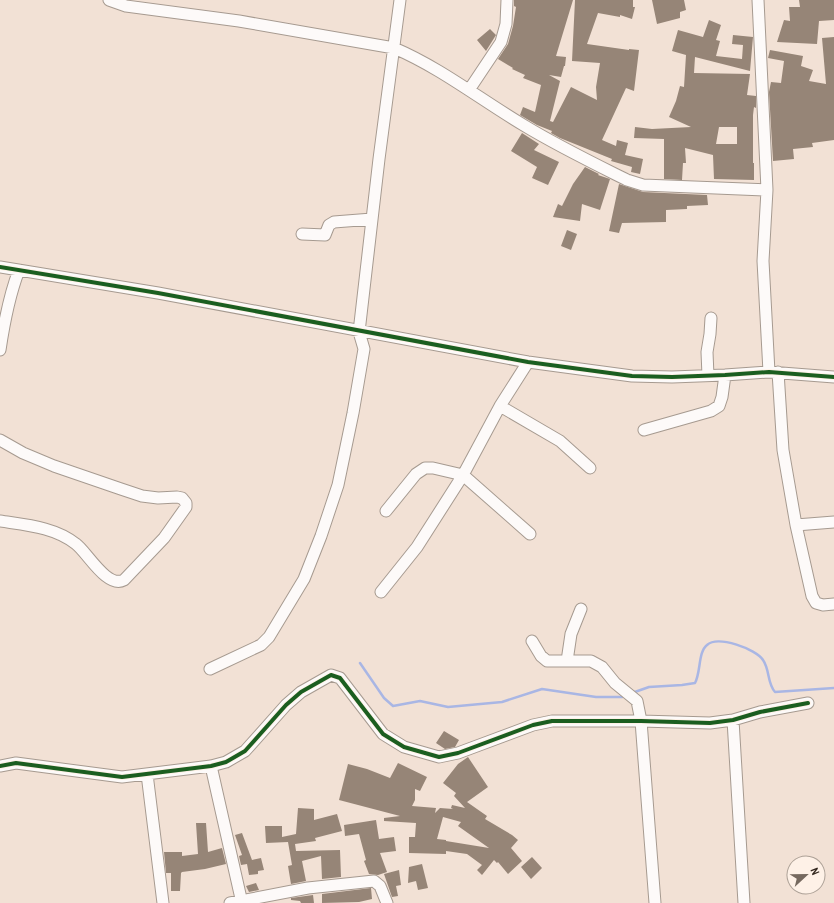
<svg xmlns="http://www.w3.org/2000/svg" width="834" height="903" viewBox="0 0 834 903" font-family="'Archivo Narrow',sans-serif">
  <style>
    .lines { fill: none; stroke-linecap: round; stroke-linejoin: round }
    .stream { stroke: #a9b6e4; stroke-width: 2.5 }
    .building { fill: #968577; fill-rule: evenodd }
    .street-casing { stroke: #a69a90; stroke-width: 13 }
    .street { stroke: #fdfaf9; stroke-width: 11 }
    .cycleway-casing { stroke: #fef1e7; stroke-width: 6 }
    .cycleway { stroke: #1b5e20; stroke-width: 4 }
  </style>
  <rect width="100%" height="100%" fill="#f2e1d5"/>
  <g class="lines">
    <path class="stream" d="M360 663 384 698 393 706 420 701 448 707 502 702 542 689 596 697H622L626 696
      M632 693 649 687 682 685 695 683C701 672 698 652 707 645 718 635 756 649 763 660 770 670 767 683 775 692L834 688"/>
  </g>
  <path class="building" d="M514 0H573L556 56 566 57 565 66H564L561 77 549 75 560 81 550 121 553 122 571 87 597 100 596 87 600 63 572 61 575 0H633V7H635L632 19 620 15V17L598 13 587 44 629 50V49L639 50 634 91 626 88 602 140 616 146 617 140 628 143 625 155 643 159 640 174 631 172 632 167 611 161 612 159 560 138 551 133 552 131 537 125 520 115 523 107 535 112 541 85 523 78 525 75 512 69 513 68 498 59 508 44 513 26 516 7 514 6Z
    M652 0H684L686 10 680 12V18L657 24Z
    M799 0H834V20L819 21 817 44 777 42 784 20 790 21 789 7H800Z
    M709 20 721 25 716 40 720 41 716 56 742 59 743 45 732 44 733 35 753 37 750 71 695 57 694 73 750 74 747 95 756 96V108L754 107 753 115V163H754V180L714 179 713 155 685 148 686 163H683L682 180 664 179V139L634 138 635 127 652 129 691 127 669 117 676 101 680 86 684 87 686 55 672 51 678 30 703 37ZM719 127H737V144H716Z
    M490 29 496 35 486 51 477 40Z
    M834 37V140L812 143 813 147 793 149 794 159 773 161 769 92 771 82 781 83 784 61 768 58 770 50 803 56 801 66 813 70 809 81 826 84 822 38Z
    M522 133 539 144 534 150 559 162 548 185 532 178 537 167 511 151Z
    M585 167 599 174 598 175 610 179 600 210 582 204 580 221 553 217 558 204 562 206 573 184Z
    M619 184 643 192 707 195 708 205 687 206V209L666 210V222L622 223 619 233 609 231Z
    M567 230 577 234 571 250 561 246Z
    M444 731 459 740 455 747 445 749 436 743Z
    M468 757 488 787 467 802 487 816 485 819 512 835 518 840 511 848 522 861 508 874 498 862 497 863 494 860 482 875 477 870 482 865 467 854 446 851V854L409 853V837H415L416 823 384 821V818L400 816 339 800 348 764 367 769 390 778 398 763 427 777 420 791 415 789V800L412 806 436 808 435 813 440 808 453 809 451 808 452 805 465 808 454 796 456 793 443 783 458 764ZM443 817 461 822 458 826 489 848 446 841V840L437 839Z
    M298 808 314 809V820L337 814 342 831 315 838 316 841 295 844 296 851 340 850 341 877 322 879 321 856 302 861 306 881 291 884 288 866 292 865 288 842 266 843 265 826H282V837L296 834Z
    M376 820 379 839 394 837 396 851 380 853 387 872 378 875 369 874 364 861 366 860 359 834 345 836 344 825Z
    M196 823H206L208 852 222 848 226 864 205 869 182 872 181 873 180 891H171V873H166L164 852H182V856L198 854Z
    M242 833 252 860 261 858 264 870 258 871V874L249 875 247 864 241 865 239 856 242 855 235 835Z
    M532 857 542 868 531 879 521 867Z
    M422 864 428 888 418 890 416 881 408 883 409 867Z
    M399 870 401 885 396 886 398 896 392 897 384 874Z
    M256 883 259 890 249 892 246 886Z
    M371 888 372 899 359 902 322 903V894Z
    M313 895 314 903H301L300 901 291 900V898Z"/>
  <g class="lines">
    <g class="street-casing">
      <path id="street" d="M109 0 126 6 239 21 394 48C441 68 481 100 525 126 558 146 593 163 627 180L643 185 767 190
        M758 0 767 190 763 261 769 372
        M469 90 501 42 506 24 507 0
        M302 234 325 235 329 225 334 222 372 219
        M0 267 158 293 528 362 632 376 672 377 725 375 769 372 834 377
        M0 350C4 323 9 296 19 270
        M778 372 783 450 796 525 812 596 816 603 823 605 834 604
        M708 376 707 352 710 334 711 318
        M500 406 560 441 590 468
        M644 430 711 411 719 406 722 397 725 375
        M0 440 23 453 54 466 121 489 142 496 158 498 177 497 182 498 186 503V507L164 538 124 580C107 589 87 552 76 544 55 527 26 525 0 521
        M386 511 416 474 425 468H433L463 475 530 534
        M796 525 834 522
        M381 592 417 547 463 475 500 406 528 362
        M532 641 541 656 547 661H591L602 667 615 683 637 701 641 721 655 903
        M567 661 571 634 581 609
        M210 669 261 645 269 637 304 579 321 536 338 485 353 413 364 349 359 332 379 159 400 0
        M733 720 744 903
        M0 766 16 763 122 777 211 766 226 762 245 751 286 705 301 692 331 675 340 678 383 734 404 747 439 757 458 753 533 725 552 721H641L710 723 733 720 760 712 808 703
        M211 766 242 903
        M147 774 163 903
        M230 903 308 888 374 881 380 886 387 903"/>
    </g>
    <use href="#street" class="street"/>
    <g class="cycleway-casing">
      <path id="cycleway" d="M0 267 158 293 528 362 632 376 672 377 725 375 769 372 834 377
        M0 766 16 763 122 777 211 766 226 762 245 751 286 705 301 692 331 675 340 678 383 734 404 747 439 757 458 753 533 725 552 721H641L710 723 733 720 760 712 808 703"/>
    </g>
    <use href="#cycleway" class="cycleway"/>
  </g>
  <g transform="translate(806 875) rotate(68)"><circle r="19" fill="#fef1e7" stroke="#ada197"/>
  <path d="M0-3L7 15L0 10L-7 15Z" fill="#76695f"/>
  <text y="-6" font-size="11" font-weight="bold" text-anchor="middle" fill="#34281f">N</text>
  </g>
</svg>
